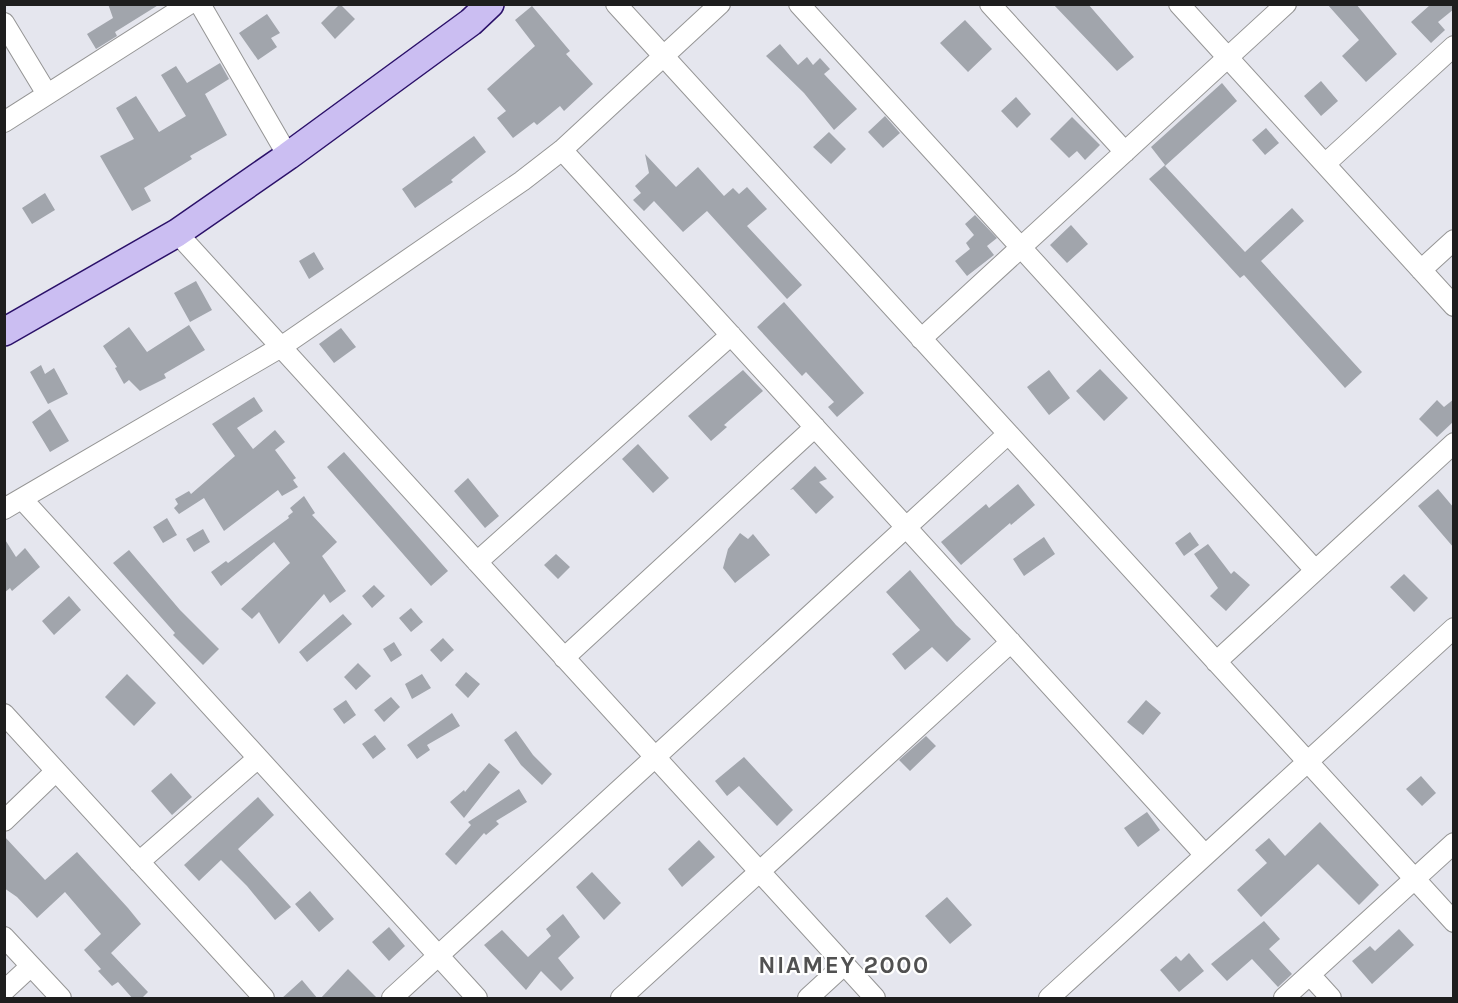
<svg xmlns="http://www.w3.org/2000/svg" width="1458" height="1003" viewBox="0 0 1458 1003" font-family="Karla,sans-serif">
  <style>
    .building { fill: #a1a5ac }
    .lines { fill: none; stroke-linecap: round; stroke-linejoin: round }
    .street-casing { stroke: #959595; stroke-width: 22 }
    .secondary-casing { stroke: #2b1169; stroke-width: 30 }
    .street { stroke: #fff; stroke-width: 20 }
    .secondary { stroke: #cbbef2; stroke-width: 27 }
    .labels { text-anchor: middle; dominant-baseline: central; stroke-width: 4.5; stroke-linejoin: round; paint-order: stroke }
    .district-label { font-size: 24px; font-weight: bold; letter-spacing: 1.5px; fill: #515151; stroke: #fff }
  </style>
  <rect width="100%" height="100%" fill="#e5e6ee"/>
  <path class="building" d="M108 4H160L115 32 117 36 96 49 87 34 113 18Z
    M340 4 355 19 335 39 321 23Z
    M1053 4H1088L1134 57 1117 71Z
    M1327 4H1356L1397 54 1366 82 1342 56 1359 40Z
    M1454 4V9L1438 22 1445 30 1431 43 1411 22 1430 5Z
    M532 6 570 51 566 54 593 84 564 111 560 106 537 125 534 122 513 138 497 118 506 111 487 89 535 46 515 20Z
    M267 14 280 33 271 38 277 47 258 60 239 33Z
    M965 20 992 49 968 72 940 43Z
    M780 44 798 65 807 57 813 65 820 58 830 69 824 74 857 109 834 130 804 93 766 56Z
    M220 63 229 79 205 94 227 135 190 156 192 159 144 188 151 201 132 211 100 156 134 139 116 108 136 96 159 132 186 116 161 75 176 66 187 83Z
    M1321 81 1338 101 1321 116 1304 96Z
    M1222 83 1237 101 1165 166 1245 252 1292 208 1304 221 1261 261 1362 372 1345 388 1244 275 1240 278 1149 179 1165 165 1151 147Z
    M1016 97 1031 114 1017 128 1001 111Z
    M885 116 900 133 883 148 868 132Z
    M1072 117 1100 145 1085 160 1077 151 1069 158 1050 139Z
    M1266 128 1279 143 1265 155 1252 140Z
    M829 132 846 149 831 164 813 147Z
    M474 136 486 152 451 180 453 182 415 208 402 189Z
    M645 154 676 187 698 167 724 196 733 188 739 194 747 187 767 209 747 226 802 285 787 299 707 211 683 232 654 201 644 211 633 200 641 193 635 186 649 173Z
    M45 193 55 210 32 224 22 208Z
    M975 215 997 238 987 246 994 255 967 276 955 261 970 249 966 243 974 235 965 224Z
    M1071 225 1088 244 1067 263 1050 245Z
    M314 252 324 269 309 279 299 261Z
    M196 281 212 310 190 322 174 293Z
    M784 302 864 393 837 417 828 407 834 402 806 372 802 376 757 327Z
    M189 325 205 350 164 374 166 378 140 391 129 380 124 384 115 368 117 367 103 346 129 327 147 352Z
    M341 328 356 347 334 363 319 344Z
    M41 365 45 374 54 368 68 394 48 404 30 372Z
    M1100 369 1128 398 1104 421 1076 391Z
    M743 370 763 391 724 425 727 427 711 441 688 416Z
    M1049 370 1070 398 1049 415 1027 387Z
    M254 397 263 411 237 428 253 449 275 430 285 442 275 450 296 478 293 480 298 487 282 496 278 490 224 531 204 498 179 514 174 508 178 504 175 499 189 491 191 494 235 456 212 424Z
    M1454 399V421L1437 437 1419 419 1437 400 1444 407Z
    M50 409 69 441 50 452 32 422Z
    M638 444 669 478 653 493 622 459Z
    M344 452 448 571 431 586 327 467Z
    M815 466 827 479 819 482 834 497 816 514 793 489 790 490Z
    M468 478 499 516 485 528 454 491Z
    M1018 484 1035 505 1011 525 1010 523 961 565 941 542 986 504 989 508Z
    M1438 489 1454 508V548L1418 506Z
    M304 496 315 513 312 515 337 542 322 556 346 591 330 603 324 594 279 644 259 612 252 619 241 609 290 563 274 542 221 586 211 572 226 561 228 563 289 518 288 516 293 512 290 508Z
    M167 518 177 535 163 543 153 527Z
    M203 529 210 542 194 552 186 539Z
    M1190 532 1199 545 1184 556 1175 543Z
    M740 533 748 539 753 534 770 555 735 583 723 568 728 549Z
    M1044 537 1055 554 1024 576 1013 559Z
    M4 538 16 557 25 548 40 567 12 591 10 588 4 593Z
    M1208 544 1231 574 1234 571 1250 585 1226 611 1210 596 1218 588 1194 554Z
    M129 550 180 610 219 649 203 665 173 635 175 633 113 563Z
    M556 554 570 567 558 579 544 565Z
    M910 570 956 625 971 639 947 662 932 647 905 670 892 654 920 630 886 592Z
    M1404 574 1428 598 1414 612 1390 587Z
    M374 585 385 596 372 608 362 596Z
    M69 596 81 610 54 635 42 621Z
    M411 608 423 622 411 632 399 618Z
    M343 614 352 624 307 662 299 652Z
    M443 638 454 650 441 662 430 650Z
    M394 642 402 655 391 662 383 649Z
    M358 663 371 676 356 690 344 677Z
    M466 672 480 684 468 698 455 685Z
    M127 674 156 703 134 726 105 697Z
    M422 674 431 688 412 699 405 684Z
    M391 697 400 707 384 722 374 710Z
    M346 700 356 715 344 724 333 709Z
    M1146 700 1161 713 1143 735 1127 722Z
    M452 713 460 726 427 745 430 750 417 759 407 745Z
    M516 731 533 755 552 774 542 785 521 765 504 740Z
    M375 735 386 749 373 759 362 744Z
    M926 736 936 746 910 771 899 760Z
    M744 757 793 810 777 826 739 786 727 796 715 781Z
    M489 763 500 772 464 818 450 802 464 790 465 792Z
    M171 773 192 797 172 815 151 791Z
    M1421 776 1436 793 1422 806 1406 789Z
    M519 789 527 802 496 821 499 824 486 835 484 833 456 865 445 854 471 825 468 822Z
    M258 797 274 815 238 849 291 907 275 920 247 886 221 860 199 881 184 865Z
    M1147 812 1160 830 1138 847 1124 828Z
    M1320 822 1379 885 1359 905 1318 864 1261 917 1237 890 1267 863 1255 850 1269 838 1285 856Z
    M4 836 45 880 77 852 128 908 141 924 111 953 148 992 141 999H133L118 982 112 986 98 971 101 969 84 950 101 934 65 892 37 918 17 897 4 888Z
    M699 840 715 857 682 887 668 869Z
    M592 872 621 903 604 920 576 887Z
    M310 891 334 919 319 932 295 904Z
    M947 897 972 925 950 944 925 916Z
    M563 914 580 937 558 958 574 978 561 991 541 971 526 990 484 945 502 930 528 957 551 936 546 929Z
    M1264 921 1280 939 1269 949 1292 974 1278 987 1252 959 1227 981 1211 964Z
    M389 927 405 946 389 961 372 942Z
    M1399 929 1414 945 1372 984 1352 961 1370 946 1375 951Z
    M1189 953 1204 971 1179 992 1160 970 1176 956 1181 961Z
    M348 969 378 999H320Z
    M302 980 318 999H281Z"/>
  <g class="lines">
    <g class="street-casing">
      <path id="street" d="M200 4 288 156
        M616 4 1454 922
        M799 4 1315 570
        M990 4 1125 152
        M1179 4 1454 306
        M4 23 47 94
        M4 122 189 4
        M562 150 1205 855
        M1325 164 1454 46
        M177 233 875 998
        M1421 270 1454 240
        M921 339 1286 4
        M22 499 477 998
        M4 509 281 347 522 181 562 150 720 4
        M477 562 731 335
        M564 658 815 427
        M1216 662 1454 443
        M4 714 264 998
        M4 821 56 771
        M139 862 258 758
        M4 937 61 998
        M1310 975 1331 998
        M4 991 31 966
        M392 998 1008 434
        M621 998 1011 642
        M808 998 844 965
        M1049 998 1454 628
        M1284 998 1454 843"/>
    </g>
    <g class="secondary-casing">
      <path id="secondary" d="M4 332 177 233 288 156 471 22 490 4"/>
    </g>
    <use href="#street" class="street"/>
    <use href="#secondary" class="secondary"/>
  </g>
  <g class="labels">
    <g class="district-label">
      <text x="844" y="965">NIAMEY 2000</text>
    </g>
  </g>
  <rect width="1458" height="1003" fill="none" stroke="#1e1e1e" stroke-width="12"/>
</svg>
